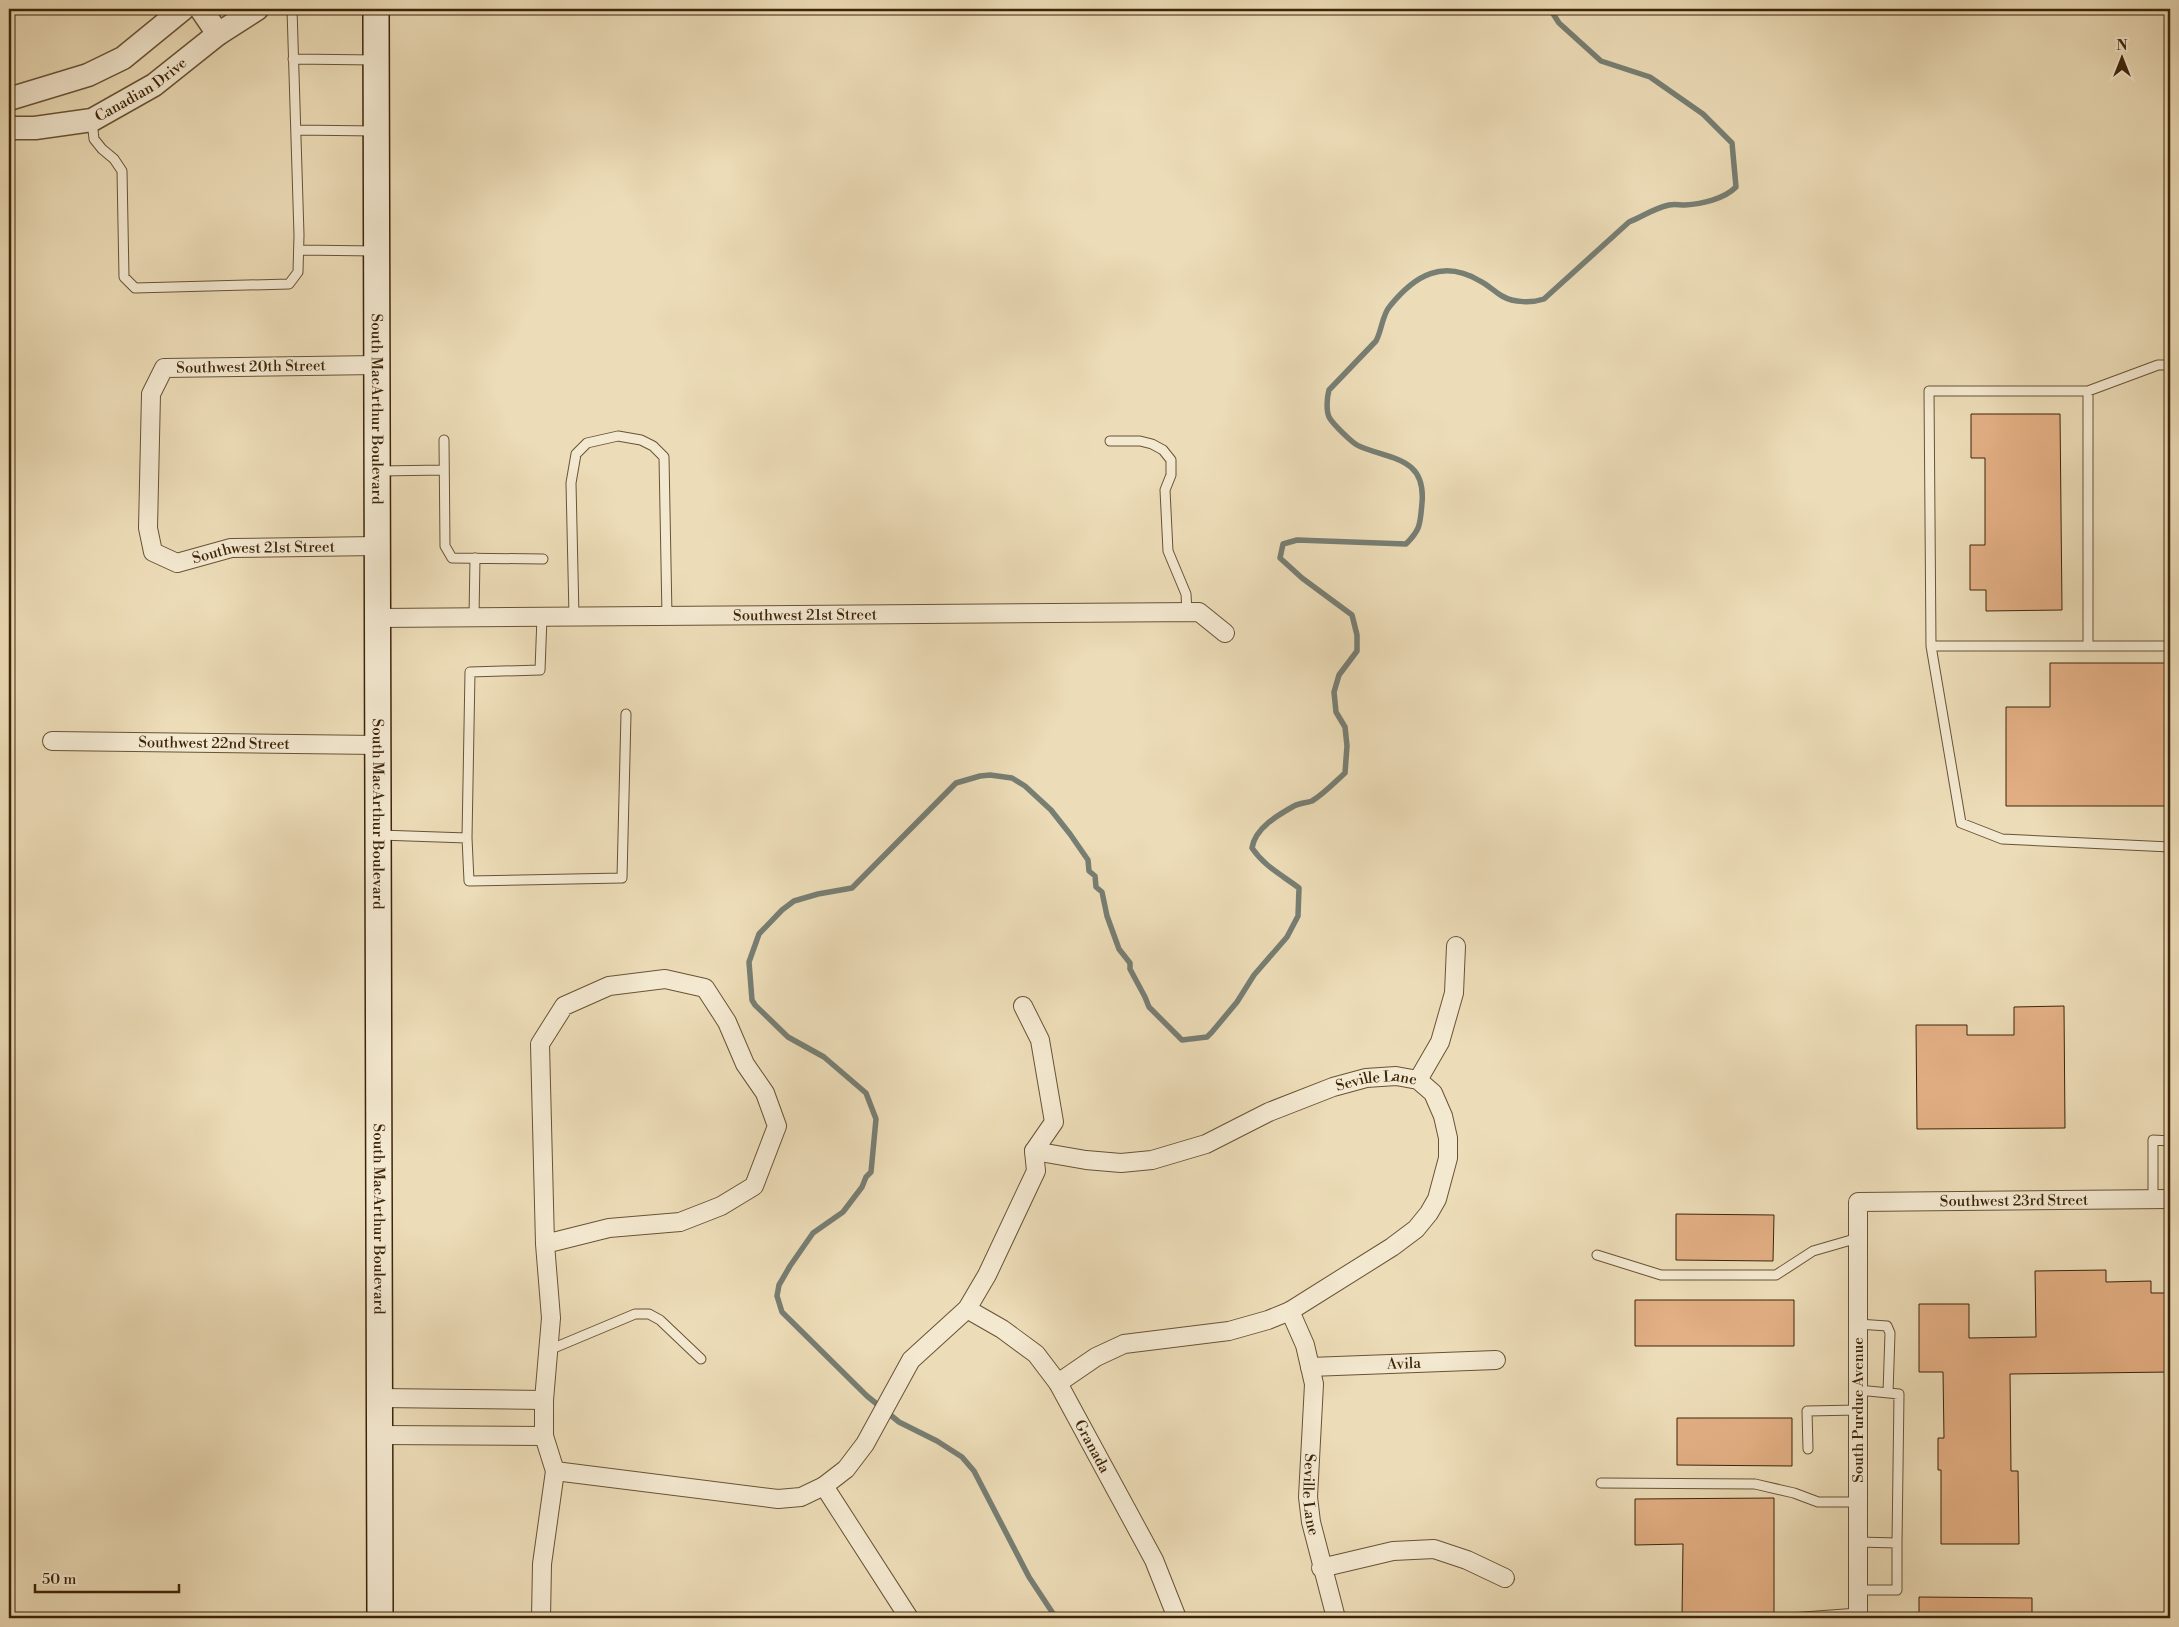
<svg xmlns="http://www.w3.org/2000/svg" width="2179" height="1627" viewBox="0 0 2179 1627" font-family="'Libre Bodoni',serif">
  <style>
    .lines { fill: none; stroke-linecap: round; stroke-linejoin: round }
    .stream { stroke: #777e73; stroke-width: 5.5 }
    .building { fill: #e3af84; stroke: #3d2509 }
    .service-casing { stroke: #695334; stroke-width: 11 }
    .minor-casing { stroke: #695334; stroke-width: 20 }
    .tertiary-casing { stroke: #695334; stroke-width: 25 }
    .secondary-casing { stroke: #3d2509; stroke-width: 28 }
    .service { stroke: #f3e8d0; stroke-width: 9 }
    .minor { stroke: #f3e8d0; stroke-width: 18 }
    .tertiary { stroke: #f3e8d0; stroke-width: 22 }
    .secondary { stroke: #f3e8d0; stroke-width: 25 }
    .labels { text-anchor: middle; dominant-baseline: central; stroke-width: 4; stroke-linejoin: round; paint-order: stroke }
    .street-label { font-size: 15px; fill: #3d2509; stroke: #f3e8d0 }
  </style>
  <rect width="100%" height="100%" fill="#ecdcb7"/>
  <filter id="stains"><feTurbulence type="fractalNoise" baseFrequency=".004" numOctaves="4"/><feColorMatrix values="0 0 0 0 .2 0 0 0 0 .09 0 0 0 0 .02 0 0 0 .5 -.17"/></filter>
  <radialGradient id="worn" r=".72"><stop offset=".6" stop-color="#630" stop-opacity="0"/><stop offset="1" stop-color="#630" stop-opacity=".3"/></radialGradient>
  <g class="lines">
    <path class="stream" d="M1056 1618 1029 1577 974 1471 962 1457 937 1441 899 1422 867 1396 782 1312 777 1296 779 1285 790 1266 813 1233 843 1212 862 1187 866 1177 871 1172 876 1119 866 1093 824 1057 788 1037 755 1005 752 1000 749 962 759 934 782 910 794 901 818 894 852 888 956 783 980 776 990 775 1012 778 1025 786 1051 810 1070 834 1088 860 1089 871 1095 876 1096 887 1102 892 1107 916 1119 949 1130 963V969L1145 997 1149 1007 1182 1040 1207 1037 1212 1032 1237 1002 1254 975 1287 937 1298 916 1299 888C1282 875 1265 867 1252 848 1255 828 1278 815 1294 806 1299 803 1306 803 1312 801 1324 794 1335 782 1345 773L1347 746 1345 727 1336 712 1334 692 1339 675 1357 651V635L1352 615 1302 578 1280 558 1283 544 1297 540 1406 544C1421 529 1420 524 1422 503 1426 457 1391 460 1359 446 1353 444 1332 423 1329 417 1326 410 1327 397 1329 390L1376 341C1382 330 1382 315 1390 306 1415 275 1443 259 1480 281 1488 285 1495 292 1502 296 1514 303 1532 303 1544 299L1629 222C1644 216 1652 209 1669 205 1674 204 1679 205 1685 205 1702 204 1724 199 1736 187L1732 143 1703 114 1650 77 1601 61 1559 23 1550 9"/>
  </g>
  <path class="building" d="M1971 414H2060L2062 610 1986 611V590H1970V545H1985V458H1971Z
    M2050 663H2170V806H2006V707H2050Z
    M2064 1006 2065 1128 1917 1129 1916 1025H1967V1035H2014V1007Z
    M1676 1214 1774 1215 1773 1261 1676 1260Z
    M2106 1270V1282L2151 1281V1293H2170V1372L2010 1374 2011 1471H2018L2019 1544H1941V1470H1938V1438H1944L1943 1372H1919V1304H1969V1338L2036 1337 2035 1271Z
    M1635 1300H1794V1346H1635Z
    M1677 1418H1792V1466L1677 1465Z
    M1774 1498V1616L1682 1615 1683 1544 1635 1545V1499Z
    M1919 1597 2032 1598V1618H1919Z"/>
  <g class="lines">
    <g class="service-casing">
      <path id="service" d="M293 59 376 60
        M92 121 94 139 102 149 114 159 122 171 124 277 135 288 289 284 298 272 299 235 292 9
        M296 130 376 131
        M299 250 376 251
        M2170 365H2158L2088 391H1929L1931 646 1961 823 2002 839 2170 847
        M444 440 445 546 452 558 543 559
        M1110 441H1140L1152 444 1163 450 1171 460V475L1165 490 1168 551 1186 594 1187 612
        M380 471 444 470
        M574 616 571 483 576 454 587 443 618 436 641 440 653 446 664 457 667 616
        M474 617 475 558
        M1931 646H2170
        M2088 646V391
        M380 835 467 838 469 881 622 878 626 714
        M467 838 470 672 540 670 542 617
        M2153 1199V1140L2170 1141
        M1597 1255 1661 1275H1776L1813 1251 1858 1238
        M1858 1324 1887 1326 1890 1333 1888 1393
        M549 1350 635 1314H649L660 1320 701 1359
        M1858 1390 1899 1394 1897 1543 1858 1542
        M1808 1449 1807 1411 1858 1410
        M1601 1483 1755 1484 1794 1493 1818 1502H1858
        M1858 1590H1897V1543
        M1790 1618 1858 1613"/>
    </g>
    <g class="minor-casing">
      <g id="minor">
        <path id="s1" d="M377 365 164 368 151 394 148 528 153 552 177 563 231 548 377 546"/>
        <path id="s2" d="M377 618 1199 612 1225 633"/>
        <path id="s3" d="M52 741 377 745"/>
        <path d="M1418 1080 1440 1042 1454 993 1456 946"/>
        <path id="s4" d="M1034 1151 1086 1160 1121 1163 1152 1160 1206 1144 1269 1112 1333 1087 1366 1078 1396 1076 1418 1080 1433 1093 1443 1116 1448 1138V1158L1437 1199 1429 1213 1416 1229 1392 1247 1290 1311 1268 1320 1229 1331 1124 1344 1096 1357 1058 1383"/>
        <path id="s5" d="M967 1309 1002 1329 1036 1354 1058 1383 1154 1560 1177 1618"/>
        <path id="s6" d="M1290 1311 1305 1345 1314 1384 1308 1497 1311 1522 1336 1618"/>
        <path id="s7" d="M1310 1367 1496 1360"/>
        <path d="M380 1398 544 1400"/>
        <path d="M380 1435 544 1436"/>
        <path d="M555 1471 778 1499 801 1497 824 1486 909 1618"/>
        <path d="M824 1486 846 1469 865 1444 911 1360 967 1309 987 1275 1036 1171 1034 1151 1054 1122 1040 1040 1023 1006"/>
        <path d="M1321 1568 1393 1551 1434 1549 1467 1560 1505 1578"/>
        <path d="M541 1618 542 1564 555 1471 544 1436V1400L551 1318 545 1244 540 1044 564 1006 609 986 665 979 705 988 727 1022 745 1064 765 1093 777 1126 754 1186 721 1206 680 1222 609 1228 545 1244"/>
        <path id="s8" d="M1858 1618V1202L2170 1199"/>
      </g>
    </g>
    <g class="tertiary-casing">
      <g id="tertiary">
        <path d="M201 9 218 34"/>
        <path d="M9 99 88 75 123 58 183 9"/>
        <path id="s9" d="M9 128H35L92 120 154 85 218 34 257 9"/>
      </g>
    </g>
    <g class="secondary-casing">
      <g id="secondary">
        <path id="s10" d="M376 9 380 1618"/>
      </g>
    </g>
    <use href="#service" class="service"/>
    <use href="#minor" class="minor"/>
    <use href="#tertiary" class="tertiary"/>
    <use href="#secondary" class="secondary"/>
  </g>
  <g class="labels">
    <g class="street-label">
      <text stroke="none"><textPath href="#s9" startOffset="141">Canadian Drive</textPath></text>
      <text transform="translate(251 367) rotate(-1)">Southwest 20th Street</text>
      <text stroke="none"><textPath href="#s10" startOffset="400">South MacArthur Boulevard</textPath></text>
      <text stroke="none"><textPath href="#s1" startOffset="515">Southwest 21st Street</textPath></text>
      <text stroke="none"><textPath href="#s2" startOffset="428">Southwest 21st Street</textPath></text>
      <text stroke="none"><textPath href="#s3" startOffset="162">Southwest 22nd Street</textPath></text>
      <text stroke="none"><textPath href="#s10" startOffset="805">South MacArthur Boulevard</textPath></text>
      <text stroke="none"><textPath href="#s4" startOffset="359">Seville Lane</textPath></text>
      <text stroke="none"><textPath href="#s8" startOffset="572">Southwest 23rd Street</textPath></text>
      <text stroke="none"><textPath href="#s10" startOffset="1210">South MacArthur Boulevard</textPath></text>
      <text stroke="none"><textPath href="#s7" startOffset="94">Avila</textPath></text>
      <text transform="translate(1858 1410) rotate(-90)">South Purdue Avenue</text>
      <text stroke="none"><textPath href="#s5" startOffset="191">Granada</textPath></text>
      <text stroke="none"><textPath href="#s6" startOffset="188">Seville Lane</textPath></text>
    </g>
  </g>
  <rect width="2179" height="1627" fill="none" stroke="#ecdcb7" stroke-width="30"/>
  <rect x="10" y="10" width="2159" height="1607" fill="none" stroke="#3d2509" stroke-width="2.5"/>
  <rect x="15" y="15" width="2149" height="1597" fill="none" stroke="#3d2509"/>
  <g transform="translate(2122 58)" stroke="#f3e8d0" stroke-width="4" paint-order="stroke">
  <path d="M0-4L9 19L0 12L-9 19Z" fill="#3d2509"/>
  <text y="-8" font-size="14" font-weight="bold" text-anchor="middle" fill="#3d2509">N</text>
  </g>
  <path d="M35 1584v8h144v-8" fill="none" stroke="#3d2509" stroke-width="2.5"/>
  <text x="42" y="1584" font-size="15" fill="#3d2509" stroke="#f3e8d0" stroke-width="4" paint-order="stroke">50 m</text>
  <rect width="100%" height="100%" filter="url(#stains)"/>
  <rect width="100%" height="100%" fill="url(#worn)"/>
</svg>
